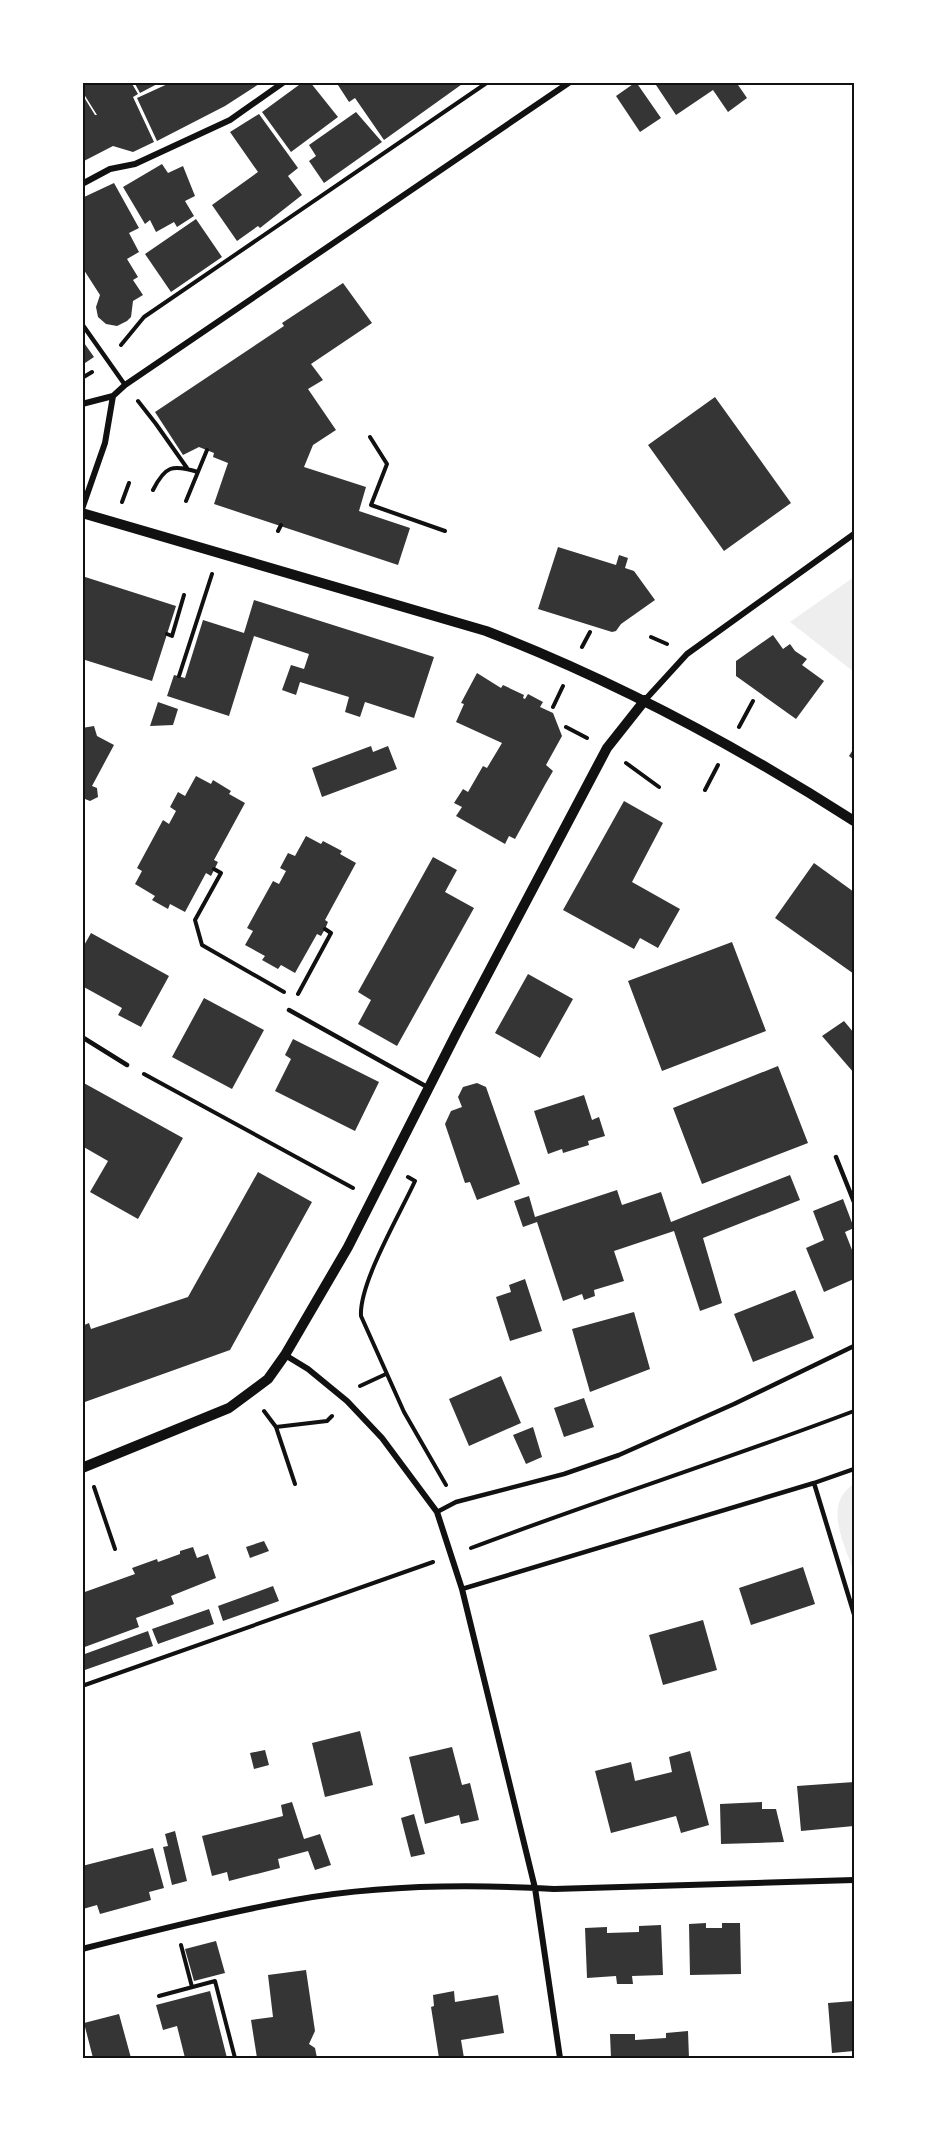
<svg xmlns="http://www.w3.org/2000/svg" width="937" height="2141" viewBox="0 0 937 2141" font-family="Bitter,serif">
  <style>
    .green { fill: #eee }
    .building { fill: #353535 }
    .lines { fill: none; stroke-linecap: round; stroke-linejoin: round }
    .path { stroke: #111; stroke-width: 4 }
    .service { stroke: #111; stroke-width: 4.5 }
    .minor { stroke: #111; stroke-width: 6 }
    .tertiary { stroke: #111; stroke-width: 10 }
    .neatline { fill: none; stroke: #111; stroke-width: 2 }
  </style>
  <rect width="100%" height="100%" fill="#fff"/>
  <path class="green" d="M854 577V672L790 622Z
    M854 1484V1573C845 1545 822 1504 854 1484Z"/>
  <path class="building" d="M82 82H131L138 94 133 97 154 142 133 152 113 146 82 162V94L95 115H97L82 91Z
    M134 82H161L140 93Z
    M172 82H262L225 106 157 141 137 98Z
    M303 82H310L338 117 291 152 262 112Z
    M336 82H465L384 140 355 98 349 102Z
    M636 82 661 118 640 132 616 96Z
    M654 82H736L747 98 728 112 713 90 676 115Z
    M356 112 382 142 324 183 309 161 316 156 309 145Z
    M259 114 298 168 288 176 302 195 260 228 258 226 237 241 212 205 258 172 230 132Z
    M162 164 168 173 183 166 195 196 185 201 194 216 177 227 174 222 156 232 150 220 145 224 123 187Z
    M114 183 139 228 129 233 139 252 127 259 138 277 133 280 143 295 133 301 131 317 127 321 117 326 106 324 98 317 96 307 100 295 82 267V198Z
    M196 219 222 257 171 292 145 254Z
    M343 283 372 323 311 364 323 380 308 389 336 430 313 445 304 467 366 487 359 511 410 528 398 565 214 504 228 463 213 457 214 453 199 447 183 455 155 412 284 326 282 323Z
    M82 340 94 357 82 365Z
    M715 397 791 503 724 551 648 445Z
    M558 547 616 565 619 555 628 558 625 568 634 571 655 600 621 624 616 631 612 632 538 609Z
    M82 576 176 606 152 681 82 659Z
    M254 600 434 657 414 718 365 702 360 717 345 712 349 697 300 682 296 695 282 690 291 665 304 669 309 654 254 636 229 716 167 696 174 675 185 678 203 620 244 633Z
    M773 635 783 649 790 644 795 651 807 659 802 665 824 681 796 719 736 676V661Z
    M477 673 501 688 503 685 524 695 523 698 525 699 528 694 543 702 540 707 553 713 562 736 546 765 553 771 546 783 515 839 509 836 505 844 456 816 462 807 454 803 463 789 468 792 483 766 487 768 502 743 456 722 464 704 461 703Z
    M158 702 178 709 173 725 150 726Z
    M94 726 97 736 114 745 92 786 97 788 98 797 90 801 85 799 82 804V728Z
    M371 746 373 752 388 746 397 769 322 797 312 768Z
    M854 748V760L849 756Z
    M196 776 211 784 213 780 231 791 229 794 245 803 214 860 218 862 211 876 206 873 185 912 170 904 168 909 152 900 155 896 135 884 142 871 137 868 163 820 169 824 176 811 170 807 178 792 185 796Z
    M624 801 663 823 632 882 680 909 658 948 640 938 634 949 563 910Z
    M306 836 321 844 323 841 342 851 340 854 356 863 325 920 328 922 325 929 321 936 317 934 295 973 281 965 278 969 262 960 265 956 245 945 253 931 247 928 273 881 279 884 286 871 280 868 288 853 295 856Z
    M433 857 457 870 445 892 474 908 397 1046 358 1024 371 1000 358 992Z
    M814 863 854 892V974L775 918Z
    M91 933 169 976 141 1027 118 1015 122 1008 82 986V949Z
    M732 942 766 1031 662 1071 628 981Z
    M528 974 573 999 540 1058 495 1033Z
    M204 998 264 1030 232 1089 172 1057Z
    M844 1021 854 1033V1073L822 1036Z
    M293 1039 379 1082 355 1131 275 1091 291 1059 285 1055Z
    M778 1066 808 1143 702 1184 673 1108Z
    M82 1082 183 1138 138 1219 90 1192 108 1161 82 1146Z
    M477 1083 486 1087 520 1184 477 1200 470 1182 465 1183 445 1124 451 1111 462 1107 458 1097 463 1087Z
    M584 1095 592 1120 599 1117 605 1136 588 1141 589 1145 563 1153 562 1149 548 1154 534 1111Z
    M258 1172 312 1202 230 1350 82 1403V1326L89 1323 91 1329 188 1297Z
    M790 1175 800 1200 703 1238 722 1303 700 1311 674 1231 614 1251 624 1281 594 1290 595 1296 584 1300 582 1294 563 1301 537 1222 523 1227 514 1201 529 1196 535 1217 617 1190 622 1205 661 1192 671 1222Z
    M843 1199 854 1228 845 1232 854 1255V1279L824 1292 806 1248 824 1240 813 1211Z
    M525 1279 542 1331 510 1341 496 1297 511 1292 509 1285Z
    M795 1290 814 1338 753 1362 734 1314Z
    M634 1312 650 1369 590 1392 572 1329Z
    M501 1376 521 1423 469 1446 449 1399Z
    M584 1398 594 1427 564 1437 554 1408Z
    M533 1427 542 1457 526 1464 513 1435Z
    M264 1541 269 1551 250 1558 246 1547Z
    M193 1547 197 1558 208 1554 216 1578 171 1596 174 1604 136 1618 139 1627 82 1648V1593L135 1574 132 1568 157 1559 158 1562 180 1554V1551Z
    M803 1567 815 1604 751 1625 739 1588Z
    M273 1586 279 1601 223 1621 218 1606Z
    M209 1609 214 1624 158 1644 152 1629Z
    M703 1620 717 1670 663 1685 649 1635Z
    M148 1631 153 1646 82 1671V1655Z
    M360 1731 373 1785 325 1797 312 1743Z
    M452 1747 462 1785 470 1783 479 1820 461 1824 459 1815 425 1824 409 1757Z
    M265 1750 269 1765 254 1769 250 1753Z
    M690 1751 709 1825 681 1833 676 1816 611 1833 595 1771 631 1762 635 1781 672 1772 669 1757Z
    M854 1782V1826L801 1831 797 1786Z
    M292 1802 304 1839 320 1834 331 1865 315 1870 308 1851 278 1859 280 1868 229 1881 227 1872 212 1876 202 1836 283 1816 281 1805Z
    M762 1802V1809H776L784 1842 721 1844 720 1804Z
    M414 1814 425 1854 411 1857 401 1818Z
    M175 1831 187 1881 172 1885 163 1847 168 1846 165 1834Z
    M153 1848 164 1888 149 1892 151 1900 100 1914 97 1905 83 1909 82 1866Z
    M706 1923V1928H722V1923H740L741 1974 690 1975 689 1924Z
    M661 1925 663 1975 632 1976 633 1984H617L616 1976 587 1978 585 1928 607 1927V1933L639 1932V1926Z
    M216 1941 225 1973 194 1981 185 1949Z
    M306 1970 315 2031 309 2044 315 2048 317 2058H257L251 2020 273 2017 268 1975Z
    M210 1991 227 2058H185L177 2026 163 2030 156 2005Z
    M454 1991 455 2002 498 1995 504 2033 461 2040 464 2058H439L431 2007 434 2006 433 1995Z
    M854 2001V2051L832 2053 828 2003Z
    M119 2014 131 2058H93L84 2023Z
    M688 2031 689 2058H611L610 2034H635V2040L666 2038V2033Z"/>
  <g class="lines">
    <path class="path" d="M121 345 144 317 488 82
      M82 378 92 372
      M138 401 156 424 187 468
      M370 437 387 464 371 505 445 531
      M153 490C165 466 172 464 198 472
      M186 501 207 450
      M122 502 129 483
      M278 531 281 525
      M167 634 172 636 184 595
      M651 637 667 644
      M582 647 590 632
      M179 676 212 574
      M553 707 563 686
      M566 727 587 738
      M739 727 753 701
      M626 763 659 787
      M705 790 718 765
      M214 869 221 873 195 920 202 945 284 992
      M298 994 331 933 325 929
      M144 1074 353 1188
      M408 1177 415 1181C400 1214 359 1283 361 1316L404 1412 446 1485
      M360 1386 386 1374
      M264 1411 276 1427 295 1484
      M276 1427 327 1421 332 1416
      M94 1487 115 1549
      M471 1548C598 1500 728 1459 854 1411
      M82 1686 433 1562
      M181 1945 192 1987
      M159 1996 215 1981 235 2058"/>
    <path class="service" d="M82 324 125 385
      M289 1010 429 1088
      M82 1037 127 1065
      M836 1157 854 1202
      M814 1483 854 1614
      M437 1512 456 1502 564 1474 619 1455 734 1404 854 1346
      M462 1589 814 1483 854 1469"/>
    <path class="minor" d="M82 184 110 169 135 164 230 120 284 82
      M82 404 113 396 125 385 570 82
      M82 509 105 443 113 396
      M645 700 687 654 854 534
      M285 1355 308 1369 347 1401 382 1438 437 1512 462 1589 535 1888 560 2058
      M82 1949C153 1931 224 1913 295 1900 378 1885 470 1884 554 1889L854 1880"/>
    <path class="tertiary" d="M82 513 486 631C615 681 737 746 854 821
      M82 1468 229 1408 268 1379 285 1355 348 1247 457 1032 607 748 645 700"/>
  </g>
  <rect width="937" height="2141" fill="none" stroke="#ffffff" stroke-width="168"/>
  <rect x="84" y="84" width="769" height="1973" class="neatline"/>
</svg>
